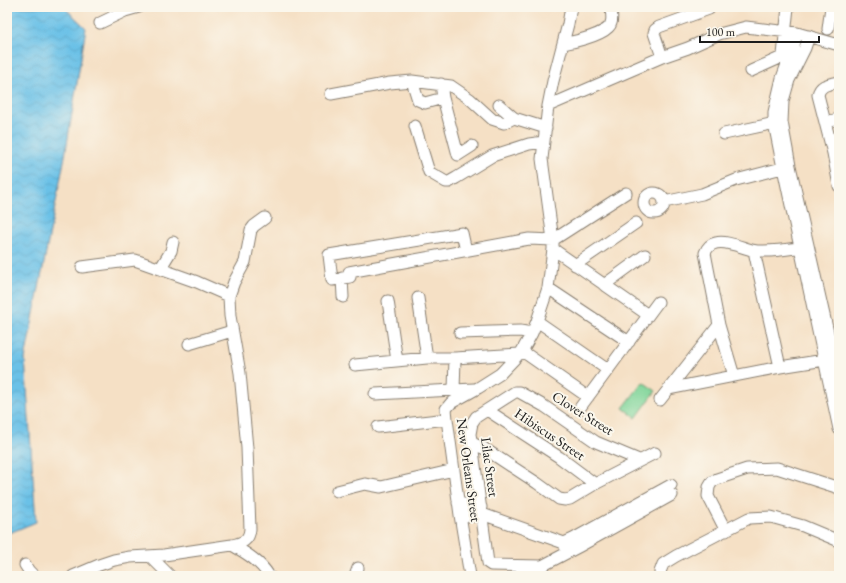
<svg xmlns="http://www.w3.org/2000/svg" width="846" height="583" viewBox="0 0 846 583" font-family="'EB Garamond',serif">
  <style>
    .pitch { fill: #7ed498; stroke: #4d785a }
    .water { fill: url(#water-waves); stroke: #436e82 }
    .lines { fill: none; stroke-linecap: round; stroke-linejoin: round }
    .minor-casing { stroke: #887e70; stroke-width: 13 }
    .minor { stroke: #fff; stroke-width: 11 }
    .labels { text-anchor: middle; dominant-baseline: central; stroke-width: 4; stroke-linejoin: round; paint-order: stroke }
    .street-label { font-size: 14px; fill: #1c1c1c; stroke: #fbf7ec }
  </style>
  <defs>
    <pattern id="water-waves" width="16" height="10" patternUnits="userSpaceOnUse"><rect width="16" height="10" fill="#6ac1e7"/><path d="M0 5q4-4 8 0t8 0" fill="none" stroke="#5ba5c6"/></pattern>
  </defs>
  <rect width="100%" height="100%" fill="#fbf7ec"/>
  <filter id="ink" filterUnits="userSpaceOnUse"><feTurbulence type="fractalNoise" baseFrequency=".025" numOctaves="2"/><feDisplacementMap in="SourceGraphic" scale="8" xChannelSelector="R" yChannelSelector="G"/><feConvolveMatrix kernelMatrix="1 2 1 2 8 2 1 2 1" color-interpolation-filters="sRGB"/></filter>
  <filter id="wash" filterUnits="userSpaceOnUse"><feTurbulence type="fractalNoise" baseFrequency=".012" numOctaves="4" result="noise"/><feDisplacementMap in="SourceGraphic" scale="16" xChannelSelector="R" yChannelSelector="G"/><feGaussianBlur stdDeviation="0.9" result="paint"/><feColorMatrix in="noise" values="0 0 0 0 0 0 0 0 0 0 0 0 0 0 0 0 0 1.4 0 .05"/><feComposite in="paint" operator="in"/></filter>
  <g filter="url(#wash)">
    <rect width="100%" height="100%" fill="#f5e0c5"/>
    <path class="pitch" d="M643 382 656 391 636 418 623 408Z"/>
    <path class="water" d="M7 7H64L86 28 65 156 25 359 36 522 7 534Z"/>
  </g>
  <g filter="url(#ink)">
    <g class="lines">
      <g class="minor-casing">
        <path id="minor" d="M100 23 125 11 139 7
          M828 29 831 7
          M797 33 794 45 782 78 774 112V123L783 168 839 429
          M809 36 805 48 789 80 783 101 782 122 790 166 839 381
          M563 44C573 42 609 34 611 23 613 18 611 12 611 7
          M662 57 654 33 655 30 659 27 709 9
          M751 71 782 57 783 55 788 7
          M412 81 418 100 425 103 443 98
          M839 82C830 84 820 84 818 95L833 153 839 186
          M441 84 443 98 458 155 472 146
          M331 94 390 83 412 81 451 86 470 99 492 119 504 123 514 118 546 128
          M499 105 514 118
          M548 106 662 57 688 48 719 34 746 27 797 33 839 45
          M825 122 839 119
          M415 126 429 172 446 182H449L456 178 492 156 529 144 544 142
          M724 134 780 122
          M644 203a10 10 0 1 1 20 0a10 10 0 1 1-20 0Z
          M664 202 702 194 736 180 790 166
          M553 249 648 315
          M466 251 462 233 329 255 332 280 350 277 349 272 529 239 553 240 626 193
          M754 251 780 367
          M575 265 636 223
          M82 267 135 260 197 282 229 296
          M160 269 171 251 173 242
          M342 278 343 297
          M604 285 645 255
          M548 288 629 342
          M418 298 427 358
          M388 301 397 361
          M537 321 608 370
          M460 333 520 331 532 333
          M189 344 232 331
          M522 351 588 397
          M355 365 427 358H455L520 354
          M734 376 719 325 705 253C707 248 710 244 716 243 726 240 743 248 752 250 764 253 793 249 806 246
          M668 389 780 367 831 359
          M454 390 455 358
          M375 394 474 389
          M660 400 719 325
          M579 409 658 302
          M487 410 559 457 595 484
          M378 427 447 419
          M472 443 485 449 537 483 559 499 565 500 570 499 595 484 655 453
          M639 460 596 442 544 406 519 392H515L476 417 472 423 470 434 474 458 488 563 491 565 542 566 580 546 672 495
          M337 491 365 484 381 487 454 470
          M458 503 481 507
          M482 514 564 543 566 549
          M460 515 482 517
          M726 531 708 496 709 487 712 482 717 479 747 469 777 468 839 488
          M564 543 573 539 671 485
          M232 545C246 553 261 562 269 576
          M150 556 170 576
          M25 565 29 571 34 576
          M73 576 99 565 114 560 130 557 164 555 232 545C242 543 249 541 250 529L247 448 240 373 230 316 229 296 234 282 245 262 251 230 254 226 265 218
          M355 576 358 568
          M470 576 460 515 447 419 446 409 451 403 478 388 500 374 522 351 532 333 537 321 548 288 553 249V240L542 159 548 106 553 81 568 24 571 7
          M661 576 660 572 663 564 676 556 749 518 771 517 803 526 839 541"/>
      </g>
      <use href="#minor" class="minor"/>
    </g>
  </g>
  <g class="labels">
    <g class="street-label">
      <text transform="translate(583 413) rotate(32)">Clover Street</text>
      <text transform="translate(550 434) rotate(34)">Hibiscus Street</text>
      <text transform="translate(490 467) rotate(82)">Lilac Street</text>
      <text transform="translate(469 470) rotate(82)">New Orleans Street</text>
    </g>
  </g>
  <rect width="846" height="583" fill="none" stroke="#fbf7ec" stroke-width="24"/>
  <path d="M700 36v6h119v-6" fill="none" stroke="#1c1c1c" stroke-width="2"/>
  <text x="706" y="36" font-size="12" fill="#1c1c1c" stroke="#fbf7ec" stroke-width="3" paint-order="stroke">100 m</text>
</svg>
